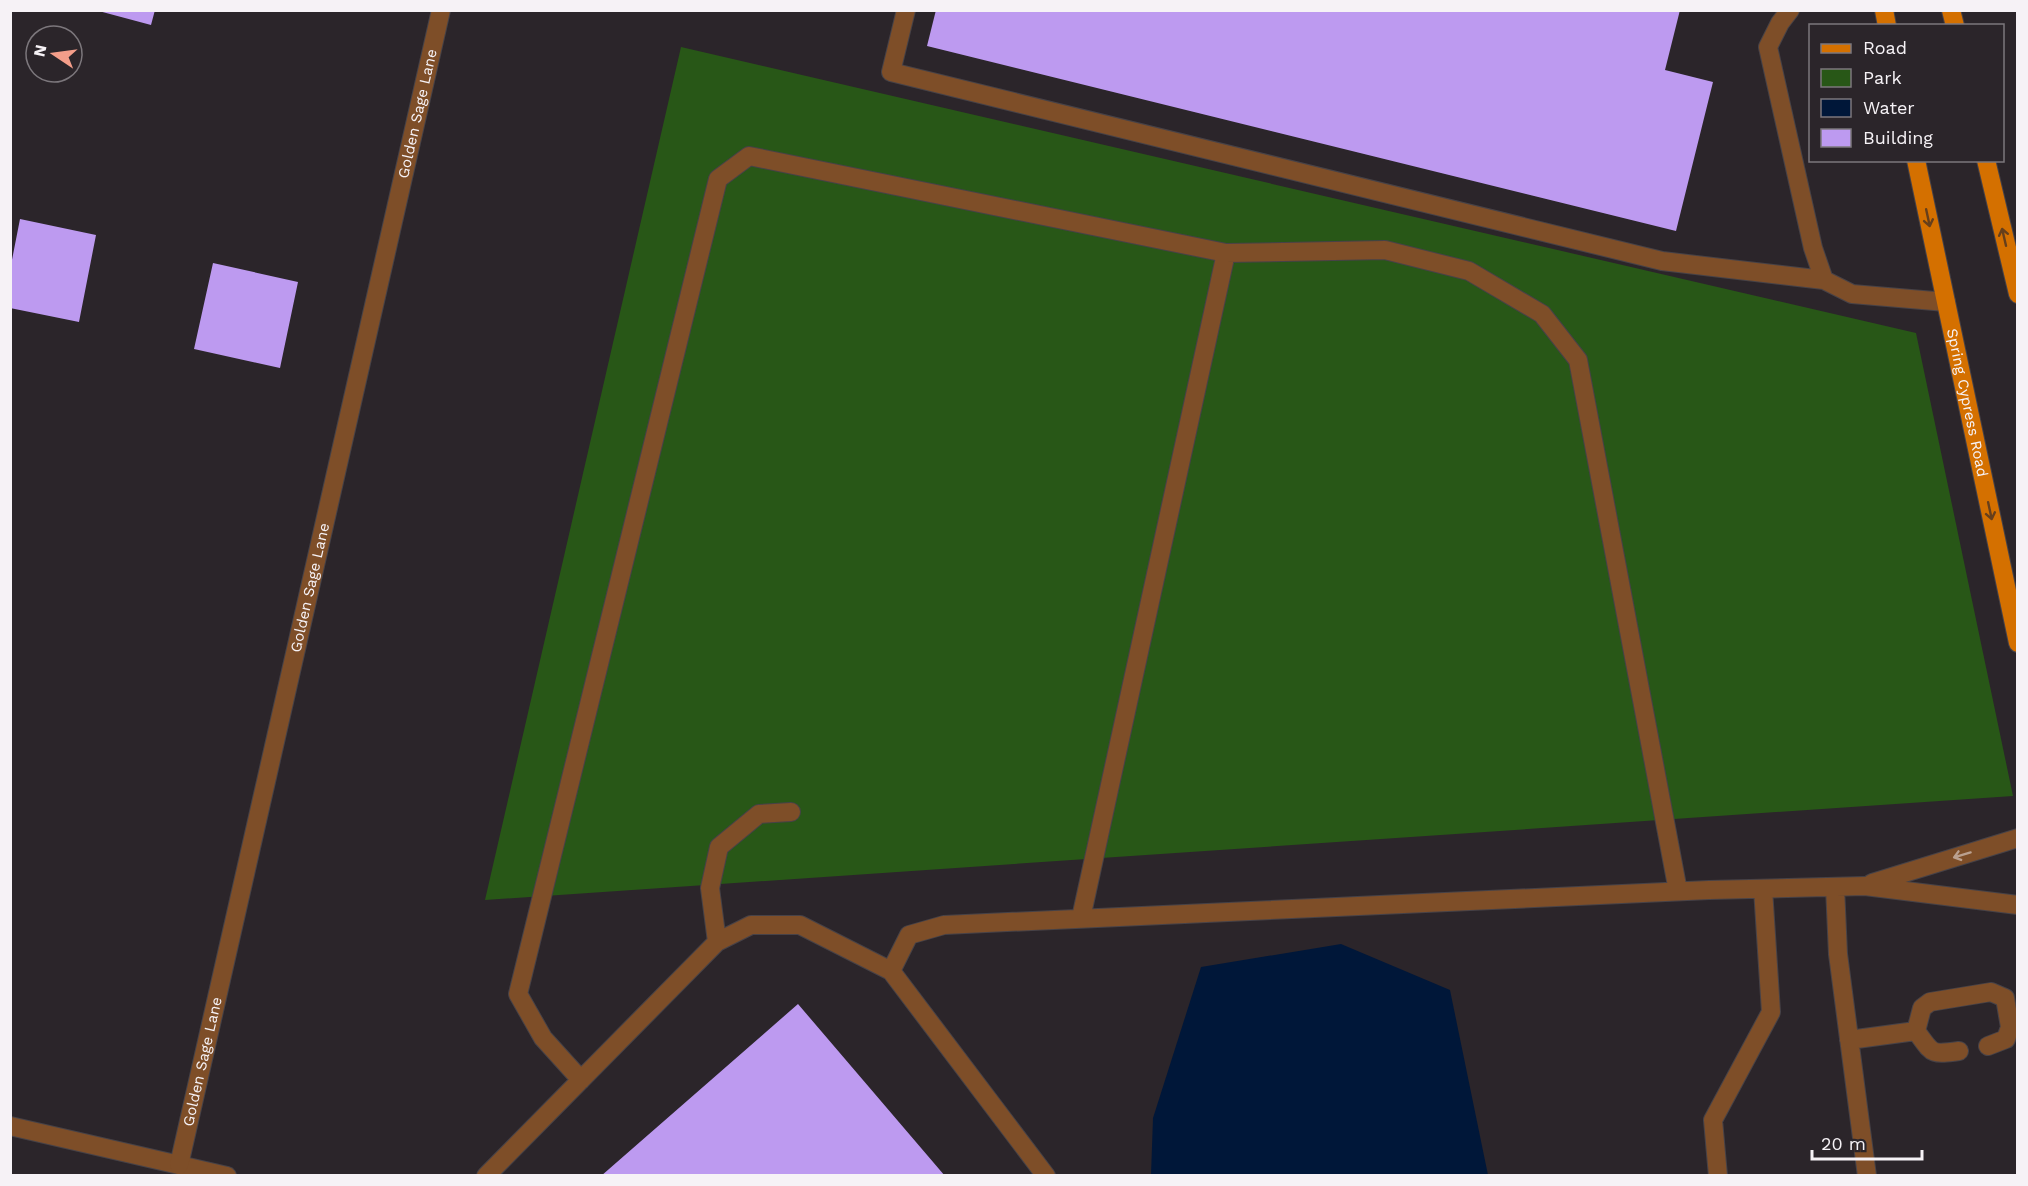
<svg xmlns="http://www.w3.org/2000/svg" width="2028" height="1186" viewBox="0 0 2028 1186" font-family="'Work Sans',sans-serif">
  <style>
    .green { fill: #285717 }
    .water { fill: #001739 }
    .building { fill: #bd9af0 }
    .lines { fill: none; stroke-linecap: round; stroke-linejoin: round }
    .service-casing { stroke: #474247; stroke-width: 20 }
    .minor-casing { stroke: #474247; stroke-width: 20 }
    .primary-casing { stroke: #474247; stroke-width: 20 }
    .service { stroke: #7e4e28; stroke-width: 18 }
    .minor { stroke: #7e4e28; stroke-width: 18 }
    .primary { stroke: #d47000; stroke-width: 18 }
    .oneway { stroke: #663f1b }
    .oneway2 { stroke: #baa08f }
    .labels { text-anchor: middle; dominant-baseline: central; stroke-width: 6; stroke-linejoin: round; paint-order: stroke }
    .street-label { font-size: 15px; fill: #f6f2f6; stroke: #2b252a }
  </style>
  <rect width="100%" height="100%" fill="#2b252a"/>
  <path class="green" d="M681 47 1916 333 2013 796 485 900Z"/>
  <path class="water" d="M1341 944 1450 990 1488 1175H1151L1153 1118 1201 967Z"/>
  <path class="building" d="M95 10H155L151 25Z
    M936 10H1680L1665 70 1713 82 1676 231 927 46Z
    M20 219 96 235 79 322 10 308V270Z
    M213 263 298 282 280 368 194 349Z
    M798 1004 945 1176H601Z"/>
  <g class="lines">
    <g class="service-casing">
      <path id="service" d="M906 10 891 72 1662 261 1824 280
        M1790 10 1780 23 1768 47 1813 248 1824 280 1852 294 1946 302
        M1872 883 2018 838
        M1835 887 1838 954 1867 1176
        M1081 918 1226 253 1385 250 1469 271 1542 314 1578 360 1678 891
        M717 942 710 888 719 847 759 814 791 812
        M891 971 909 935 944 925 1709 890 1865 886 2018 905
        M1916 1031C1933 1054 1930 1055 1959 1051
        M1849 1040 1916 1031 1922 1008 1930 1002 1991 992 2005 998 2010 1027 2006 1039 1988 1046
        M581 1080 543 1038 518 994 718 179 749 156 1226 253
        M486 1176 717 942 751 925H800L891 971 1046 1176
        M1718 1176 1713 1120 1771 1012 1763 889"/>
    </g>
    <g class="minor-casing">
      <g id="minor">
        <path d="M10 1126 227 1176"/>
        <path id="s1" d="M179 1165 441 10"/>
      </g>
    </g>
    <g class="primary-casing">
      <g id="primary">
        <path d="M1884 10 1887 26"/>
        <path d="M1951 10 1955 26"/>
        <path id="s2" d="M1916 160 2018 643"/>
        <path d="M1986 160 2018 294"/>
      </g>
    </g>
    <use href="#service" class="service"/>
    <use href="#minor" class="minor"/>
    <use href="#primary" class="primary"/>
  </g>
  <defs><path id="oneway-shaft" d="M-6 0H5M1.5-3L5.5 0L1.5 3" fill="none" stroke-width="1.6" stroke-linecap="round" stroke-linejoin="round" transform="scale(1.5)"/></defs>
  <g class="oneway">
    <use href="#oneway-shaft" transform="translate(1928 218) rotate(78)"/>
    <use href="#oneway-shaft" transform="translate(2004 237) rotate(-103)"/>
    <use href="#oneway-shaft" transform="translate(1990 511) rotate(78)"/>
  </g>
  <use class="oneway2" href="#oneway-shaft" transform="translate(1962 855) rotate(163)"/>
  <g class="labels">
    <g class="street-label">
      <text stroke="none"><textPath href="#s1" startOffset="1078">Golden Sage Lane</textPath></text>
      <text stroke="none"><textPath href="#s2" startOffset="248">Spring Cypress Road</textPath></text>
      <text stroke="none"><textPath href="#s1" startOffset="592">Golden Sage Lane</textPath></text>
      <text stroke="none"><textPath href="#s1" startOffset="106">Golden Sage Lane</textPath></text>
    </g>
  </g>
  <rect width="2028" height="1186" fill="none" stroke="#f6f2f6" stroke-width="24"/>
  <rect x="1809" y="24" width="195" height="138" fill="#2b252a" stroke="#7c777c" stroke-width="1.5"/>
  <rect x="1821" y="44" width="30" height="9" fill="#d47000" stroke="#7c777c" stroke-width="1.5"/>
  <text x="1863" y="54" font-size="18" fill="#f6f2f6">Road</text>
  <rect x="1821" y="69" width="30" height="18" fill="#285717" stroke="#7c777c" stroke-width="1.5"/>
  <text x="1863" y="84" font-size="18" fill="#f6f2f6">Park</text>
  <rect x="1821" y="99" width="30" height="18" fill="#001739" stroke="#7c777c" stroke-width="1.5"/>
  <text x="1863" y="114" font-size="18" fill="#f6f2f6">Water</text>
  <rect x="1821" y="129" width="30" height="18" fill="#bd9af0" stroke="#7c777c" stroke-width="1.5"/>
  <text x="1863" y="144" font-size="18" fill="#f6f2f6">Building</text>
  <g transform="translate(54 54) rotate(283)"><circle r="28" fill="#2b252a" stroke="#7c777c" stroke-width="1.5"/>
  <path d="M0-4.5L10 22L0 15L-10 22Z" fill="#f49e8a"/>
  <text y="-9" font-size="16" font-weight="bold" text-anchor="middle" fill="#f6f2f6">N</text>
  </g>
  <path d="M1812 1150v9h110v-9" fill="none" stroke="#f6f2f6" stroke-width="3"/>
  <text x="1821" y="1150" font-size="18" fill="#f6f2f6" stroke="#2b252a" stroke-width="4.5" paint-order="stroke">20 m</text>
</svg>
